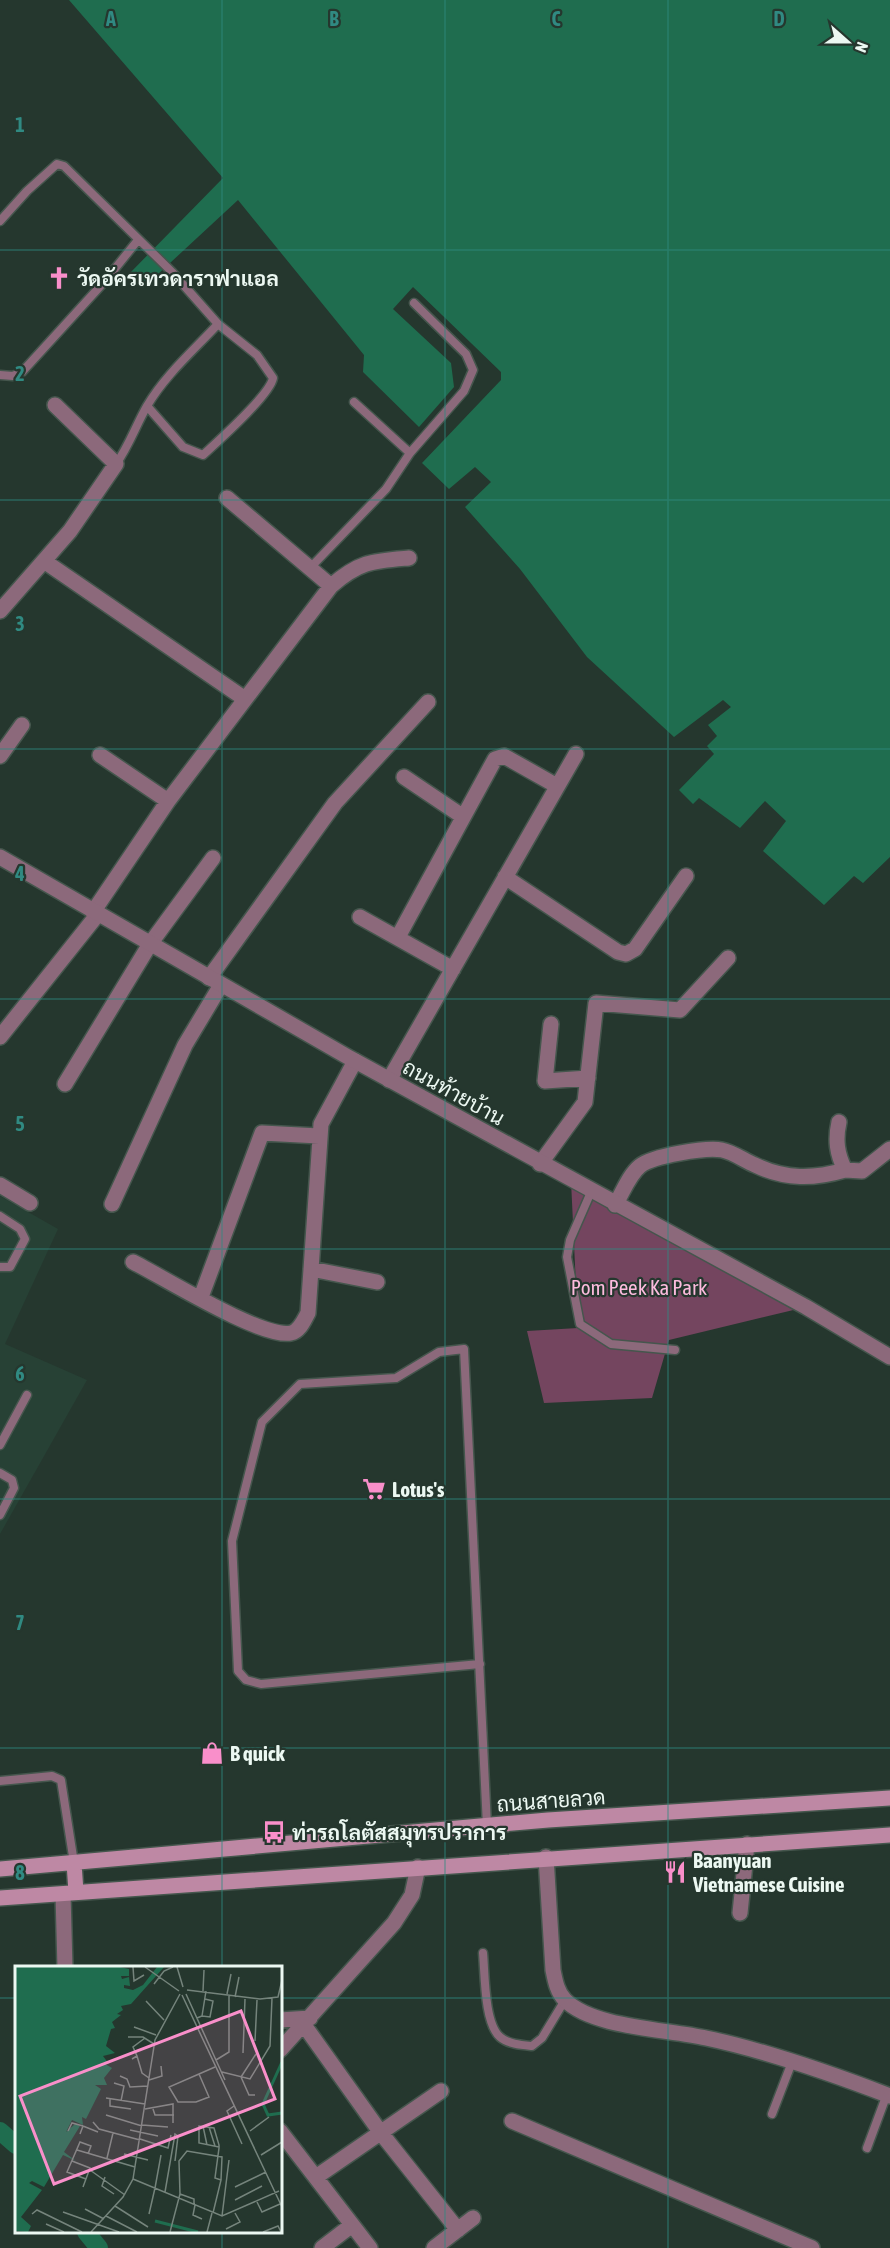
<svg xmlns="http://www.w3.org/2000/svg" width="890" height="2248" viewBox="0 0 890 2248" font-family="'Asap Condensed',Sarabun,sans-serif">
  <style>
    .built { fill: #274135 }
    .green { fill: #74455f }
    .water { fill: #1f6d4f }
    .lines { fill: none; stroke-linecap: round; stroke-linejoin: round }
    .canal { stroke: #1f6d4f; stroke-width: 18 }
    .service-casing { stroke: #45564d; stroke-width: 11 }
    .minor-casing { stroke: #45564d; stroke-width: 18 }
    .tertiary-casing { stroke: #45564d; stroke-width: 18 }
    .secondary-casing { stroke: #45564d; stroke-width: 18 }
    .service { stroke: #8c697b; stroke-width: 8 }
    .minor { stroke: #8c697b; stroke-width: 15 }
    .tertiary { stroke: #8c697b; stroke-width: 15 }
    .secondary { stroke: #be88a4; stroke-width: 15 }
    .grid { fill: none; stroke: #308a82; stroke-width: 1.5; stroke-opacity: 0.55 }
    .labels { text-anchor: middle; dominant-baseline: central; stroke-width: 4.5; stroke-linejoin: round; paint-order: stroke }
    .poi-label { font-size: 21px; font-weight: bold; fill: #ecf8f2; stroke: #25372e; text-anchor: start }
    .street-label { font-size: 21px; fill: #ecf8f2; stroke: #25372e }
    .park-label { font-size: 21px; fill: #fcbbdd; stroke: #25372e }
    .inset-river { fill: none; stroke: #1f6d4f; stroke-width: 3 }
    .inset-road { fill: none; stroke: #75847c; stroke-width: 1.5 }
    .view { fill: #f98fca; fill-opacity: 0.15; stroke: #f98fca; stroke-width: 3 }
    .inset-edge { fill: none; stroke: #ecf8f2; stroke-width: 3 }
    .grid-label { font-size: 20px; text-anchor: middle; font-weight: bold; fill: #308a82; stroke: #25372e; stroke-width: 4.5; stroke-linejoin: round; paint-order: stroke }
  </style>
  <rect width="100%" height="100%" fill="#25372e"/>
  <path class="built" d="M0 1196 58 1229 5 1344 87 1380 0 1534Z"/>
  <path class="green" d="M571 1181 806 1307 669 1340 652 1398 544 1403 527 1331 578 1328Z"/>
  <path class="water" d="M69 0H890V857L863 883 854 876 824 905 763 851 786 821 765 801 740 828 699 798 693 804 679 790 714 754 707 746 717 736 708 725 731 707 723 700 674 737 587 657 520 569 465 507 491 482 475 467 449 489 422 463 501 380V372L413 287 393 309 451 363 454 387 419 427 363 372 364 355 238 200 143 288 129 274 223 178Z"/>
  <g class="lines">
    <path class="canal" d="M0 2131 16 2145
      M86 2232 99 2248"/>
    <g class="service-casing">
      <path id="service" d="M0 221 27 191 57 164 64 166 172 272 218 324 257 355 273 378C270 395 217 442 203 455L183 447 147 406
        M0 375 13 376 22 372 105 281 138 240
        M410 453 464 391 473 370 466 354 414 303
        M116 464C129 446 136 425 147 406 165 375 194 350 218 324
        M310 568 386 489 410 453 354 402
        M591 1192 570 1240 567 1257 580 1324 611 1344 675 1350
        M0 1216 20 1229 25 1239 10 1267H0
        M0 1445 27 1395
        M0 1473 12 1480 14 1488 0 1515
        M480 1664 261 1684 246 1680 238 1671 232 1541 262 1422 300 1384 396 1378 439 1352 464 1349 487 1826
        M0 1781 52 1776 61 1780 74 1863
        M483 1953C485 1974 484 2023 500 2037 508 2044 521 2045 532 2046L542 2038 565 2000
        M772 2114 792 2062
        M867 2148 887 2094"/>
    </g>
    <g class="minor-casing">
      <path id="minor" d="M227 498 331 586
        M44 561 245 699
        M0 611 70 531 116 464 55 405
        M100 755 168 801
        M0 756 22 725
        M404 777 462 816
        M505 877 618 952 626 954 635 949 686 876
        M93 912 168 801 331 586C360 561 373 561 409 558
        M360 917 453 969
        M398 937 495 759 504 756 557 786
        M209 978 335 803 428 702
        M551 1024 545 1081 588 1078
        M0 1037 98 914
        M389 1080 576 754
        M65 1084 150 944 213 858
        M839 1122C835 1140 837 1154 845 1170L862 1171 890 1149
        M540 1164 585 1102 596 1003 680 1010 728 958
        M0 1185 30 1203
        M112 1204 185 1045 221 985
        M615 1205C623 1192 629 1175 640 1166 652 1156 706 1147 722 1150 733 1152 745 1161 755 1165 786 1180 814 1179 845 1170
        M133 1262C163 1277 262 1339 291 1333 300 1331 304 1320 308 1313L321 1124 355 1061
        M311 1269 377 1282
        M201 1297 262 1133 319 1136
        M546 1857 553 1970C555 1980 557 1992 565 2000 593 2028 667 2029 706 2038 768 2051 830 2073 890 2096
        M63 1894 65 1968
        M740 1913 747 1844
        M280 2020 310 2018
        M304 2025 381 2133 458 2230
        M280 2050 394 1923 412 1895 418 1867
        M512 2121 812 2248
        M280 2131 370 2248
        M316 2177 441 2091
        M322 2248 352 2225
        M434 2248 473 2218"/>
    </g>
    <g class="tertiary-casing">
      <path id="tertiary" d="M0 857 348 1057 806 1307 890 1357"/>
    </g>
    <g class="secondary-casing">
      <path id="secondary" d="M74 1863 76 1892
        M0 1869 548 1820 890 1798
        M0 1898 890 1835"/>
    </g>
    <use href="#service" class="service"/>
    <use href="#minor" class="minor"/>
    <use href="#tertiary" class="tertiary"/>
    <use href="#secondary" class="secondary"/>
  </g>
  <path class="grid" d="M222 0V1968M445 0V2248M668 0V2248M0 250H890M0 500H890M0 749H890M0 999H890M0 1249H890M0 1499H890M0 1748H890M0 1998H16M280 1998H890M222 2232V2248"/>
  <defs>
    <g id="church-bare" transform="scale(1.8)"><path d="M-1.2-6h2.4v3.5h3.3v2.4h-3.3V6h-2.4V-.1h-3.3v-2.4h3.3Z" fill="#f98fca" stroke="#25372e" stroke-width="2.5" paint-order="stroke"/></g>
    <g id="supermarket-bare" transform="scale(1.8)"><path d="M-6-5.5h2.5l.6 2H6L4.5 2H-2.5L-4.4-4H-6ZM-1.5 3.2a1.3 1.3 0 1 0 .1 0ZM3 3.2a1.3 1.3 0 1 0 .1 0Z" fill="#f98fca" stroke="#25372e" stroke-width="2.5" paint-order="stroke"/></g>
    <g id="shop-bare" transform="scale(1.8)"><path d="M-5-2.5h2.3a2.7 3.5 0 0 1 5.4 0H5L5.5 6h-11ZM-1.5-2.5h3a1.5 2.3 0 0 0-3 0Z" fill="#f98fca" stroke="#25372e" stroke-width="2.5" paint-order="stroke"/></g>
    <g id="bus-bare" transform="scale(1.8)"><path d="M-5-6H5V4H4V6H2V4H-2V6H-4V4H-5ZM-3.5-4V0h7V-4ZM-3.5 1.2v1.5H-2V1.2ZM2 1.2v1.5H3.5V1.2Z" fill="#f98fca" stroke="#25372e" stroke-width="2.5" paint-order="stroke"/></g>
    <g id="restaurant-bare" transform="scale(1.8)"><path d="M-5-6h1v4h1v-4h1v4h1v-4h1v5L-1.5 .5V6h-2V.5L-5-1ZM5-6V6H3V1.5H1.5Q1.5-4 5-6Z" fill="#f98fca" stroke="#25372e" stroke-width="2.5" paint-order="stroke"/></g>
  </defs>
  <g fill-rule="evenodd">
    <use href="#church-bare" x="59" y="278"/>
    <use href="#supermarket-bare" x="374" y="1489"/>
    <use href="#shop-bare" x="212" y="1753"/>
    <use href="#bus-bare" x="274" y="1832"/>
    <use href="#restaurant-bare" x="675" y="1872"/>
  </g>
  <g class="labels">
    <g class="poi-label">
      <text x="77" y="278">วัดอัครเทวดาราฟาแอล</text>
      <text x="392" y="1489">Lotus's</text>
      <text x="230" y="1753">B quick</text>
      <text x="292" y="1832">ท่ารถโลตัสสมุทรปราการ</text>
      <text x="693" y="1860">Baanyuan<tspan x="693" dy="24">Vietnamese Cuisine</tspan></text>
    </g>
    <g class="street-label">
      <text transform="translate(454 1092) rotate(29)">ถนนท้ายบ้าน</text>
      <text transform="translate(551 1800) rotate(-4)">ถนนสายลวด</text>
    </g>
    <g class="park-label">
      <text x="639" y="1287">Pom Peek Ka Park</text>
    </g>
  </g>
  <g transform="translate(15 1966)">
    <rect width="267" height="267" fill="#25372e"/>
    <path d="M0 1H105L114 3V10H106L107 13 114 11 115 20 109 19V22L118 24 128 19 142 1H149L116 38 106 40 108 44 102 48 106 49 97 56 100 62 96 63 91 80 100 87 88 90 94 98 87 96 97 102 89 112 92 119H80L86 123 71 153 67 151 68 159 57 154 51 166 60 158 65 160 49 186 61 195 48 189 29 221 17 215 14 217 27 224 6 251 16 260 13 266 0 265Z" fill="#1f6d4f"/>
    <path class="inset-river" d="M267 96 248 138 253 149 267 147M140 255 183 266"/>
    <path class="inset-road" d="M118 1 119 15 129 9M130 1 164 25M162 1 168 21M139 18 149 5 158 1M172 24 245 33 263 31 267 14M188 25 189 4M171 28 210 114M212 28 216 8M167 29 267 241M220 31 224 11M131 35 149 54M187 50 195 51 198 35 190 33M182 52 187 50 191 25M119 61 141 69M113 71H128L139 78M240 75 242 34M228 87 230 33M122 90 127 107 134 112M117 93 122 90 118 81 130 72M201 94 214 86V29M207 106 235 113 255 80 257 32M184 108 194 131 181 136H163L154 121 184 108 200 101M105 110 112 113 115 121 133 120M226 111 241 88M226 111 234 129H240M134 114 147 110 146 100M99 117 109 120 106 135M91 132 130 138M95 133V140L116 143M219 140 212 145 227 178M130 143 158 138V157M138 143 140 149H159M91 149 127 160M78 156 84 163 125 174M127 159 153 161M188 160 192 179M194 161 200 180M115 164 143 170M53 165 57 157 68 160M235 165 254 151M65 168 68 160 83 166M125 173 153 182 156 169M62 184 120 201M109 188 133 194M246 189 267 176M92 192 98 167M57 195 75 202 68 221M75 204 110 229M90 211 87 220 99 228M71 213 52 206 65 176 76 180 73 188M118 213 207 250 264 225M220 221 251 206M140 222 146 189M150 226 160 168 163 170 160 195M165 228 179 233V238M220 234 247 220M242 236 247 246 265 238M180 239 178 249 187 253M100 240 133 261M70 243 89 253M48 246 104 266M198 247 206 214 200 212 204 182V179L199 162 184 160V177L204 181M17 248 22 244 67 266M134 248 140 222M91 250 122 266M207 250 214 194M31 258 49 266M211 263 225 256 220 247M76 266 108 231 118 213 140 74 165 28M155 266 165 228 164 195 172 185 207 191 206 214M192 266 197 247M248 266 263 260 266 266"/>
    <path class="view" d="M226 45 260 133 39 218 5 130Z"/>
    <rect width="267" height="267" class="inset-edge"/>
  </g>
  <g class="grid-label">
    <text x="111" y="26">A</text>
    <text x="334" y="26">B</text>
    <text x="556" y="26">C</text>
    <text x="779" y="26">D</text>
    <text x="20" y="132">1</text>
    <text x="20" y="381">2</text>
    <text x="20" y="631">3</text>
    <text x="20" y="881">4</text>
    <text x="20" y="1131">5</text>
    <text x="20" y="1381">6</text>
    <text x="20" y="1630">7</text>
    <text x="20" y="1880">8</text>
  </g>
  <g transform="translate(848 42) rotate(111)" stroke="#25372e" stroke-width="4.5" paint-order="stroke">
  <path d="M0-4.5L10 22L0 15L-10 22Z" fill="#ecf8f2"/>
  <text y="-9" font-size="16" font-weight="bold" text-anchor="middle" fill="#ecf8f2">N</text>
  </g>
</svg>
